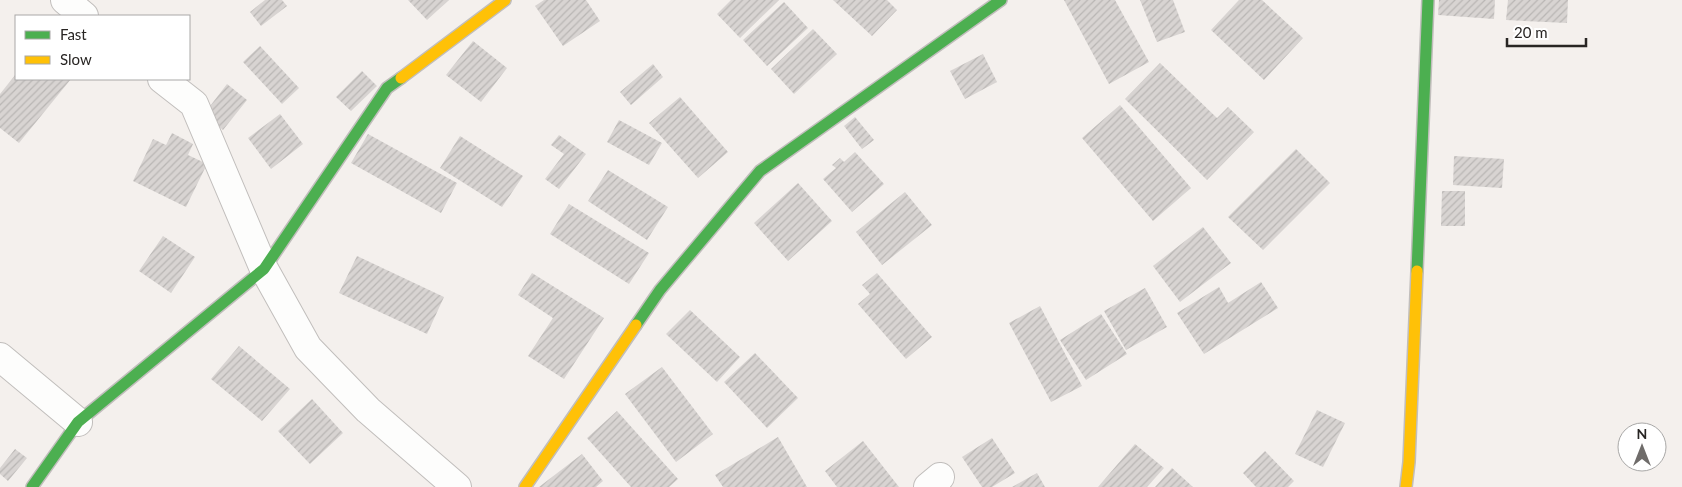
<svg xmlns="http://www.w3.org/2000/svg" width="1682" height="487" viewBox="0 0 1682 487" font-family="Lato,sans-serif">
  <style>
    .building { fill: url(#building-hatch) }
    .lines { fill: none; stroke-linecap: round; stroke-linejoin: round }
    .street-casing { stroke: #c1bebc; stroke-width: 30 }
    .fast-casing { stroke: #c1bebc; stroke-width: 14 }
    .slow-casing { stroke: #c1bebc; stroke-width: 14 }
    .street { stroke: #fdfdfc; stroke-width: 28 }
    .fast { stroke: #4caf50; stroke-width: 11 }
    .slow { stroke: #ffc107; stroke-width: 11 }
  </style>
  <defs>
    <pattern id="building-hatch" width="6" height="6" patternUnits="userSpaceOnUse" patternTransform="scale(1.25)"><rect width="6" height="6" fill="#d8d4d2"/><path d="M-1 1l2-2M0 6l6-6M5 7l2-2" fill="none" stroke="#b9b6b4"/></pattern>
  </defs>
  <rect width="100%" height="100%" fill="#f4f0ed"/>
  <path class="building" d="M265 0H282L287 6 261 26 250 12Z
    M408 0H449L427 20Z
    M544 0H586L600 21 563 46 535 6Z
    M731 0H779L740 38 717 14Z
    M833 0H887L897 10 872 36Z
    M1064 0H1115L1149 62 1109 84Z
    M1140 0H1173L1185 32 1157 42Z
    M1239 0H1262L1303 38 1264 80 1211 30Z
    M1439 0H1495L1494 19 1438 15Z
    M1508 0H1568L1567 23 1506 20Z
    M784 2 808 28 767 66 743 40Z
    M813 29 837 54 794 94 771 69Z
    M473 41 507 68 481 102 446 75Z
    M260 46 299 88 282 104 243 62Z
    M983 54 997 82 965 99 950 71Z
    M1160 63 1217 118 1228 107 1254 132 1207 180 1125 99Z
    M653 64 663 77 631 105 620 92Z
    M362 71 377 86 351 111 336 97Z
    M16 74V79H71L19 143 0 128V94Z
    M227 84 247 100 223 130 204 114Z
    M680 97 728 152 698 178 649 123Z
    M1120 105 1191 188 1153 221 1082 138Z
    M280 114 303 144 271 169 248 138Z
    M855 117 874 140 862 149 844 126Z
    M619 120 662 143 649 165 607 142Z
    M172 133 193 144 188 155 207 164 186 207 133 181 153 139 166 145Z
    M368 134 457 183 441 213 351 163Z
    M559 135 586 154 559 189 545 179 564 154 551 145Z
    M460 136 523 176 502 207 440 168Z
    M1296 149 1330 183 1263 250 1228 217Z
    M855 152 884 184 852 212 823 179 836 168 832 165 840 158 844 162Z
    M1454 156 1504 159 1502 188 1453 185Z
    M608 170 668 207 647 240 588 201Z
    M798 183 832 221 788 261 754 223Z
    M1442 191H1465V226H1441Z
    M905 192 932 225 882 265 856 232Z
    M569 204 649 253 629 284 550 234Z
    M1203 227 1231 263 1180 302 1153 266Z
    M163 236 195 257 171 293 139 271Z
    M357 256 444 297 427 334 339 293Z
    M532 273 604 318 564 379 528 356 553 318 518 295Z
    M877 273 932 337 906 359 858 304 870 294 862 285Z
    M1261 282 1278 308 1204 354 1177 313 1219 287 1228 303Z
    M1145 288 1167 327 1126 350 1104 311Z
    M1040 306 1082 386 1051 402 1009 323Z
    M690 310 740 357 717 382 666 334Z
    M1101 314 1127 354 1086 380 1060 340Z
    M239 346 290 389 262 421 211 379Z
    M755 353 798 398 767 428 724 382Z
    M662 367 713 434 676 462 625 394Z
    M312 399 343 433 310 464 278 431Z
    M1317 410 1345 423 1323 467 1295 454Z
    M617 411 678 479 669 487H631L587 438Z
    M778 437 807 487H723L715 475Z
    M992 438 1015 473 992 487H982L962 457Z
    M863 441 899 487H837L825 471Z
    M1135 444 1164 468 1147 487H1098Z
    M15 449 27 458 8 481 0 474V468Z
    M1265 451 1294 481 1288 487H1256L1243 473Z
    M582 454 603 481 596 487H539Z
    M1172 468 1193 487H1155Z
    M1037 473 1045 487H1012Z"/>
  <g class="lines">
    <g class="street-casing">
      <path id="street" d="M65 0 84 16
        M162 79 194 104 264 269 308 348 368 410 457 487
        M0 357 78 422
        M928 487 940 477"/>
    </g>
    <g class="fast-casing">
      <path id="fast" d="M1417 271 1428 0
        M636 325 660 290 760 171 1001 0
        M32 487 78 422 264 269 387 88 401 78"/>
    </g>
    <g class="slow-casing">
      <path id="slow" d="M401 78 505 0
        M525 487 636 325
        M1406 487 1409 462 1417 271"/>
    </g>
    <use href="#street" class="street"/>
    <use href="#fast" class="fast"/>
    <use href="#slow" class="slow"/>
  </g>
  <rect x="15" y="15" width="175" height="65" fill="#ffffff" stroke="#a9a8a7"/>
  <rect x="25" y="31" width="25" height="8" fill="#4caf50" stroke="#a9a8a7"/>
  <text x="60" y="40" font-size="15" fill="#282523">Fast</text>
  <rect x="25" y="56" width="25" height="8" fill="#ffc107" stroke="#a9a8a7"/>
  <text x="60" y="65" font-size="15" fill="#282523">Slow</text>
  <g transform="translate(1642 447)"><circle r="24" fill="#ffffff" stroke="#a9a8a7"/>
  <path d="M0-4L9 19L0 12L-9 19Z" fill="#6f6c6a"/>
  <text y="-8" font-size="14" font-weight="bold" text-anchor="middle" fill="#282523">N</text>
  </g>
  <path d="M1507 38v8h79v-8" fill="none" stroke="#282523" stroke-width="2.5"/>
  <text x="1514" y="38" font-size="15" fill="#282523" stroke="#ffffff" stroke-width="4" paint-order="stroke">20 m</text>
</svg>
